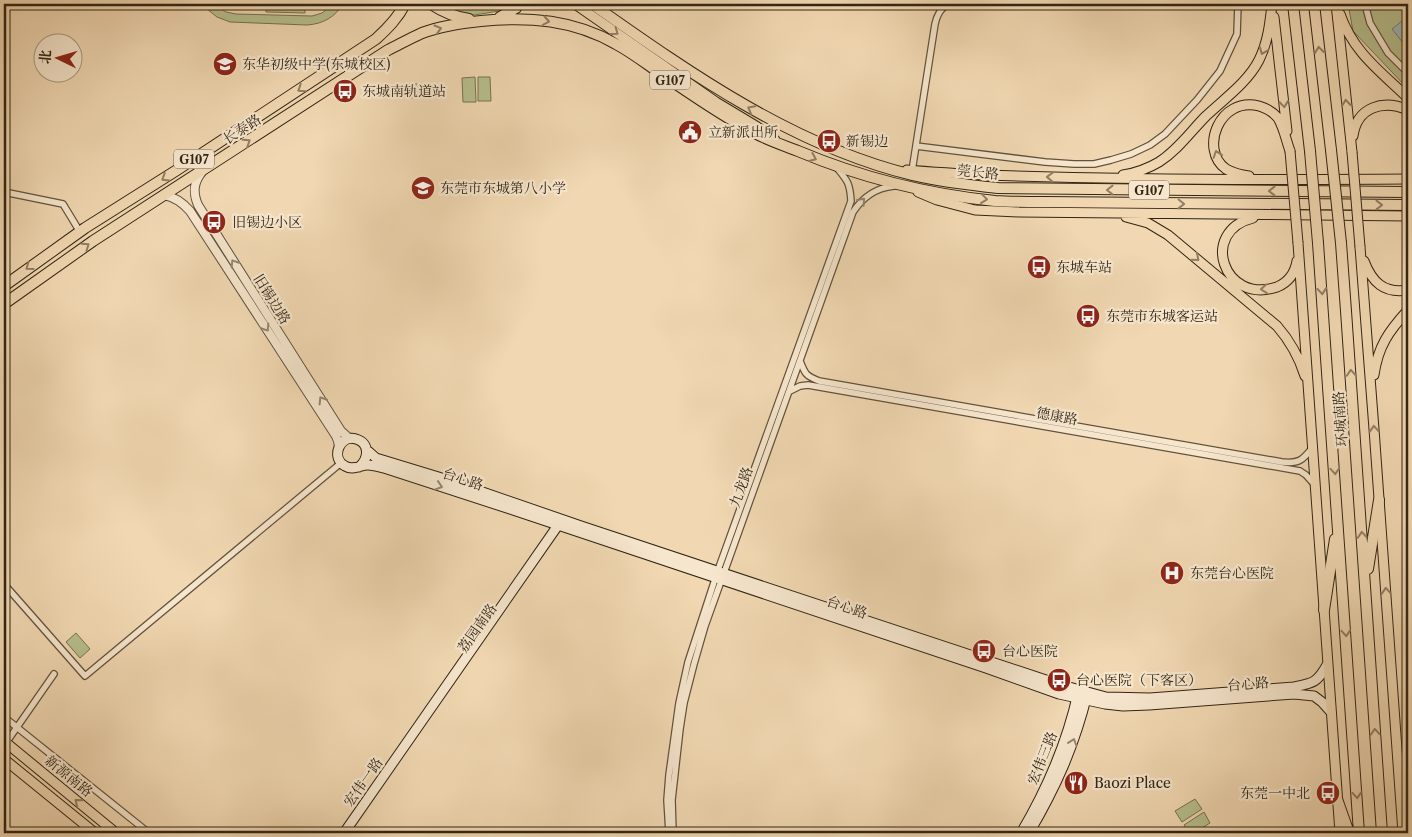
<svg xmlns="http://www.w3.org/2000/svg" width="1412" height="837" viewBox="0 0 1412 837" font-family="'Libre Caslon Text','Noto Serif SC',serif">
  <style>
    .green { fill: #b8bf8e; stroke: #757252 }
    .water { fill: #9fb8b7; stroke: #737d76 }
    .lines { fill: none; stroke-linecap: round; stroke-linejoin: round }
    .minor-casing { stroke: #62523c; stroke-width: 8 }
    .tertiary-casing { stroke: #62523c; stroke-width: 10 }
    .secondary-casing { stroke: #322515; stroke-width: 11 }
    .primary-casing { stroke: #322515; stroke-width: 11 }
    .trunk-casing { stroke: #322515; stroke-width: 12 }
    .minor { stroke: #f6e6cd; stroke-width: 5.5 }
    .tertiary { stroke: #f6e6cd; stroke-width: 8 }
    .secondary { stroke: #f6e6cd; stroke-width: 9 }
    .primary { stroke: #f1d8b2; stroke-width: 9 }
    .trunk { stroke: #f1d8b2; stroke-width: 10 }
    .primary-bridge-casing { stroke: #322515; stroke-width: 11; stroke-linecap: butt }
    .trunk-bridge-casing { stroke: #322515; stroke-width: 12; stroke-linecap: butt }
    .primary-bridge { stroke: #f1d8b2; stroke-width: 9 }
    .trunk-bridge { stroke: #f1d8b2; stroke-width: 10 }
    .oneway { stroke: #927e64 }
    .oneway2 { stroke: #948671 }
    .labels { text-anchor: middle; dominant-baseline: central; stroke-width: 4.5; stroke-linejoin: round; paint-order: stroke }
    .shield { fill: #f6e6cd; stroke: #6d5f4c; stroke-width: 1 }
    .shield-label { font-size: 12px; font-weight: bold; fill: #322515 }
    .poi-label { font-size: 14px; fill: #322515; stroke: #f6e6cd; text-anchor: start }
    .street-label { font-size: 14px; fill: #322515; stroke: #f6e6cd }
  </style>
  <rect width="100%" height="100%" fill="#f1d8b2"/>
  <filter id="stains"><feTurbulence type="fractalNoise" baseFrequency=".004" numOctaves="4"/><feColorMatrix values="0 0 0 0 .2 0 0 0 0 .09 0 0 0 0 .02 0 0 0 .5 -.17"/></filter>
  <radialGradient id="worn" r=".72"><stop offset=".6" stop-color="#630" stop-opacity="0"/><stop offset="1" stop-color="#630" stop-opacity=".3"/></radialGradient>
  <path class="green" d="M204 4H214L226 12 236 14 312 16 322 13 333 4H343C335 17 323 24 307 25L230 22 217 17 207 9Z
    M266 4H305V13L266 12Z
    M438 4H515L512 9 474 15H459Z
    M1348 4H1408V89L1353 31Z
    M475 77 476 102H463L462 78Z
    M478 77H490L491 101H478Z
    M405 84H429V97L406 98Z
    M76 633 90 649 80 658 66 642Z
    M1195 799 1202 809 1182 822 1175 811Z
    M1204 812 1210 823 1194 833H1189L1184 825Z"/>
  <path class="water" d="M1408 16V49L1392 29Z"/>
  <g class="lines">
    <g class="minor-casing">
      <path id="minor" d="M1156 4 1238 5
        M1365 4 1370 23 1388 53 1408 73
        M916 146 1045 162 1074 164H1094L1111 160 1131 154 1150 145 1165 134 1197 100 1220 71 1237 34 1238 4
        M912 171 935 24C937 15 940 9 948 4
        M4 192 63 204 80 232
        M800 361C805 374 806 376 819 381L1282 462C1299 464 1303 460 1313 447
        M790 391 800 386 808 385 1300 471 1306 475 1314 484
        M4 584 85 676 341 463
        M4 717 149 833
        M6 743 54 674
        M669 833 667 800 669 775 679 703 688 662 718 570 851 201C850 184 848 181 837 168
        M673 833 672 800 680 729 684 703 694 664 705 626 853 212C863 197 875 188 894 186"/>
    </g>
    <g class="tertiary-casing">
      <path id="tertiary" d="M202 172C193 183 193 193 198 205L341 431 350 439
        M164 195C175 197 183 203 190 211L336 436 338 441 339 447"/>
    </g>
    <g class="secondary-casing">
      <path id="secondary" d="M367 450 376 458 445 479 581 526 1058 684 1106 697 1150 698 1294 687C1313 683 1317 683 1327 665
        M359 467C369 459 370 443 356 439 340 434 330 458 345 466 353 471 360 465 368 465 373 465 379 467 384 468L510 509 986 668 1059 694 1105 704 1123 706 1149 705 1294 694 1314 696 1322 702 1331 712
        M344 833 561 521
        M1021 833C1047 789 1067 743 1078 693
        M1029 833C1056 787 1074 747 1087 695"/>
    </g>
    <g class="primary-casing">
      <path id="primary" d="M575 4 716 102 756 126 775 140
        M1336 4 1352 152
        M1340 14C1353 52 1380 71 1408 98
        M1274 17 1287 131
        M1353 136C1357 107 1383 99 1408 110
        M907 170C934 172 960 174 987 175 1127 180 1268 180 1408 179
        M1123 175C1135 173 1149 168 1159 162 1178 150 1191 131 1206 116 1224 99 1248 82 1259 60 1268 42 1270 23 1272 4
        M1249 176C1241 175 1233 173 1226 169 1199 150 1219 96 1259 106 1266 108 1273 112 1278 118 1284 128 1286 140 1290 151
        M918 192 937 200 975 210 1019 212 1408 216
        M1126 217 1148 223 1168 235 1277 326C1291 342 1299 357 1305 376
        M1253 218C1199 231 1223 305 1277 287 1289 282 1295 273 1297 261
        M1298 243 1340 833
        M1360 247 1374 429 1403 833
        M1364 261C1372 282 1384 294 1408 290
        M1374 375C1378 346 1389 331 1408 310
        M4 741 116 833
        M4 759 95 833"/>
    </g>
    <g class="trunk-casing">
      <path id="trunk" d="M431 4C443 12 455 17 469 19
        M592 4C690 73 793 146 912 175 941 182 969 185 998 188L1408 192
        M1293 4 1310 151
        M1314 4 1331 150
        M500 17 516 8 518 4
        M1318 243 1359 833
        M1341 243 1346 311 1382 833
        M4 286 85 228 177 170 376 39C388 28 398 18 405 4
        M4 304 93 241 388 50C400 44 411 38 422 33 441 26 461 23 481 21 529 16 574 20 616 44 631 52 644 62 657 71 688 92 720 115 753 132 767 140 783 145 798 151 862 178 926 194 995 201 1011 202 1028 202 1044 202L1408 205
        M1368 569 1379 500
        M1324 610 1335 539
        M1337 799 1349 833"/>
    </g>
    <use href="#minor" class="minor"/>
    <use href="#tertiary" class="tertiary"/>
    <use href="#secondary" class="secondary"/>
    <use href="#primary" class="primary"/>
    <use href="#trunk" class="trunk"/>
    <g class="primary-bridge-casing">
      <path id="primary-bridge" d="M1290 151 1298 243
        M1352 152 1360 247"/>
    </g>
    <g class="trunk-bridge-casing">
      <path id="trunk-bridge" d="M1331 150 1341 243
        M1310 151 1318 243"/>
    </g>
    <use href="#primary-bridge" class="primary-bridge"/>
    <use href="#trunk-bridge" class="trunk-bridge"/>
  </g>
  <defs><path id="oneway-chevron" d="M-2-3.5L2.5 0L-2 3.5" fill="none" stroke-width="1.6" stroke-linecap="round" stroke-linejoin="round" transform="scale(1.25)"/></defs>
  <g class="oneway">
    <use href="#oneway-chevron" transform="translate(546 21) rotate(10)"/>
    <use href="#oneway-chevron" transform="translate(438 29) rotate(-16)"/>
    <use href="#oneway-chevron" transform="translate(615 32) rotate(36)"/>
    <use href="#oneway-chevron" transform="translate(1319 50) rotate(-97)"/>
    <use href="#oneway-chevron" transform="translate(1263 51) rotate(111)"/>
    <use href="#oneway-chevron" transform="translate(301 89) rotate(147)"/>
    <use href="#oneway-chevron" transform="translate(1346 103) rotate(-96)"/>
    <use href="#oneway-chevron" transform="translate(1284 104) rotate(83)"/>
    <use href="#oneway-chevron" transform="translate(751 109) rotate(-152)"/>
    <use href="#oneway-chevron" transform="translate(247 142) rotate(-33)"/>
    <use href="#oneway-chevron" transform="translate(1217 154) rotate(-109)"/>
    <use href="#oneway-chevron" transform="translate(813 158) rotate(23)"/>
    <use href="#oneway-chevron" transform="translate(1050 177) rotate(-178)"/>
    <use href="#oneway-chevron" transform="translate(165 178) rotate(148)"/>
    <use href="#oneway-chevron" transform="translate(1110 190) rotate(-180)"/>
    <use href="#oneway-chevron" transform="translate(1272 191) rotate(-180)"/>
    <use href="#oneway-chevron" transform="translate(984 199) rotate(7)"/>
    <use href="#oneway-chevron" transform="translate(1181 204) rotate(1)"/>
    <use href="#oneway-chevron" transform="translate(1379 205)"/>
    <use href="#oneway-chevron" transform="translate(86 246) rotate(-35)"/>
    <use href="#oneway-chevron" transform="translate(1196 258) rotate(40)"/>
    <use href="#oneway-chevron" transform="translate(29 267) rotate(144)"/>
    <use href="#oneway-chevron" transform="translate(1264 289) rotate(175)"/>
    <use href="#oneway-chevron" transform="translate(1322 291) rotate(85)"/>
    <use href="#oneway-chevron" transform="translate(1351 373) rotate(-94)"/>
    <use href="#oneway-chevron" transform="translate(1374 429) rotate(-94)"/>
    <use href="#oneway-chevron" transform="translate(1335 471) rotate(86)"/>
    <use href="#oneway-chevron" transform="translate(1362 535) rotate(-94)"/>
    <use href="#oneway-chevron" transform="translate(1386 591) rotate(-94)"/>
    <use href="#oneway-chevron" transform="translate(1346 633) rotate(86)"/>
    <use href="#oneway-chevron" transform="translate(1375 732) rotate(-94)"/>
    <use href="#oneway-chevron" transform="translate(1357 795) rotate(86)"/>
    <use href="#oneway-chevron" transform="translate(78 802) rotate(-141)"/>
  </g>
  <g class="oneway2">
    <use href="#oneway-chevron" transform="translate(862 201) rotate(-48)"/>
    <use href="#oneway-chevron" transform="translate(234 263) rotate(-122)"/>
    <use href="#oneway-chevron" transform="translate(266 328) rotate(57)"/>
    <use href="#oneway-chevron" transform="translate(322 400) rotate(-122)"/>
    <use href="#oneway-chevron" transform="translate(439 486) rotate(18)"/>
    <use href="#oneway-chevron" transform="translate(1073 742) rotate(-71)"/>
  </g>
  <defs>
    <g id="school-disc" transform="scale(1.25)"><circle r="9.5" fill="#8f2418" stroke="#f6e6cd"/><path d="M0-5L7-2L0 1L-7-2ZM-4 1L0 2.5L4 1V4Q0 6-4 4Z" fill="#fff"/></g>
    <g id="bus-disc" transform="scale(1.25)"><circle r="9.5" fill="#8f2418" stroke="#f6e6cd"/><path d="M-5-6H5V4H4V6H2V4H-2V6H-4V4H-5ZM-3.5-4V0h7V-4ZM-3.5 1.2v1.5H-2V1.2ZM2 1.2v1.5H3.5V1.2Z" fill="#fff"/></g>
    <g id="civic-disc" transform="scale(1.25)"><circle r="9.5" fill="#8f2418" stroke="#f6e6cd"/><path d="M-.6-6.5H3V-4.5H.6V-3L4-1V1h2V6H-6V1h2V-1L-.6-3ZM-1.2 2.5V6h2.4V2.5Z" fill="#fff"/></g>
    <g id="hospital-disc" transform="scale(1.25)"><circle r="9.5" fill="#8f2418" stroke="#f6e6cd"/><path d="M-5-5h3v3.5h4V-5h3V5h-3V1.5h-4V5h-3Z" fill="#fff"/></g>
    <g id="restaurant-disc" transform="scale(1.25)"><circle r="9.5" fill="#8f2418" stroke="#f6e6cd"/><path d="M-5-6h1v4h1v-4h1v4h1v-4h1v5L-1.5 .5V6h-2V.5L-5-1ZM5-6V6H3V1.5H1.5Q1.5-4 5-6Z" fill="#fff"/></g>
  </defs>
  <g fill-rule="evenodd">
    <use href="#school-disc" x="225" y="64"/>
    <use href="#bus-disc" x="345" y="91"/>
    <use href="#civic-disc" x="690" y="132"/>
    <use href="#bus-disc" x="829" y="141"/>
    <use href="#school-disc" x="423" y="188"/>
    <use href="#bus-disc" x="214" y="222"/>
    <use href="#bus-disc" x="1039" y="267"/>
    <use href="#bus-disc" x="1088" y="316"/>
    <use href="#hospital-disc" x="1172" y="573"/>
    <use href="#bus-disc" x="984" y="651"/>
    <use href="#bus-disc" x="1059" y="680"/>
    <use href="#restaurant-disc" x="1076" y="783"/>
    <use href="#bus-disc" x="1328" y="793"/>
  </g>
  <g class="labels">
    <g class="shield">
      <rect x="650" y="70.5" width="40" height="19" rx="4"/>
      <rect x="174" y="149.5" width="40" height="19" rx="4"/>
      <rect x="1129" y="180.5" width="40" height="19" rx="4"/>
    </g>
    <g class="shield-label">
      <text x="670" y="80">G107</text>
      <text x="194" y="159">G107</text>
      <text x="1149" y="190">G107</text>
    </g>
    <g class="poi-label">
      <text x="242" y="64">东华初级中学(东城校区)</text>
      <text x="362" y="91">东城南轨道站</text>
      <text x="708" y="132">立新派出所</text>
      <text x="846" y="141">新锡边</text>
      <text x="440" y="188">东莞市东城第八小学</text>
      <text x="232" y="222">旧锡边小区</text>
      <text x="1056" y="267">东城车站</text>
      <text x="1106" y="316">东莞市东城客运站</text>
      <text x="1190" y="573">东莞台心医院</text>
      <text x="1002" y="651">台心医院</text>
      <text x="1076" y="680">台心医院（下客区）</text>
      <text x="1094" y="783">Baozi Place</text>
      <text x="1310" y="793" text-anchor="end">东莞一中北</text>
    </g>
    <g class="street-label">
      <text transform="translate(242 129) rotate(-33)">长泰路</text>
      <text transform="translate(978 172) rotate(6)">莞长路</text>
      <text transform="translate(272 299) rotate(58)">旧锡边路</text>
      <text transform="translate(1057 416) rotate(10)">德康路</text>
      <text transform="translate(1340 419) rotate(-94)">环城南路</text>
      <text transform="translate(463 479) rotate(18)">台心路</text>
      <text transform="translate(741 487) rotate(-70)">九龙路</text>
      <text transform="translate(847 607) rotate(19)">台心路</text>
      <text transform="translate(477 628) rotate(-55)">荔园南路</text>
      <text transform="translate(1248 684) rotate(-5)">台心路</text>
      <text transform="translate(1042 758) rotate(-68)">宏伟三路</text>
      <text transform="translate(69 776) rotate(39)">新源南路</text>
      <text transform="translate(363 782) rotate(-55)">宏伟一路</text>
    </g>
  </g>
  <rect width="1412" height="837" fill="none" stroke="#f1d8b2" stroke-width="20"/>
  <rect x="5" y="5" width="1402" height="827" fill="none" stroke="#322515" stroke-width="2.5"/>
  <rect x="10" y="10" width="1392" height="817" fill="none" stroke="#322515"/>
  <g transform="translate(58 58) rotate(275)"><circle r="24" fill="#f6e6cd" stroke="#a89983"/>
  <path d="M0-4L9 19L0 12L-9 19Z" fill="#8f2418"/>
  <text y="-8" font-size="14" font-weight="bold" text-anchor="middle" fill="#322515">北</text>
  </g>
  <rect width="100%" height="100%" filter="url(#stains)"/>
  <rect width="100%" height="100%" fill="url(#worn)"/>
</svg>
